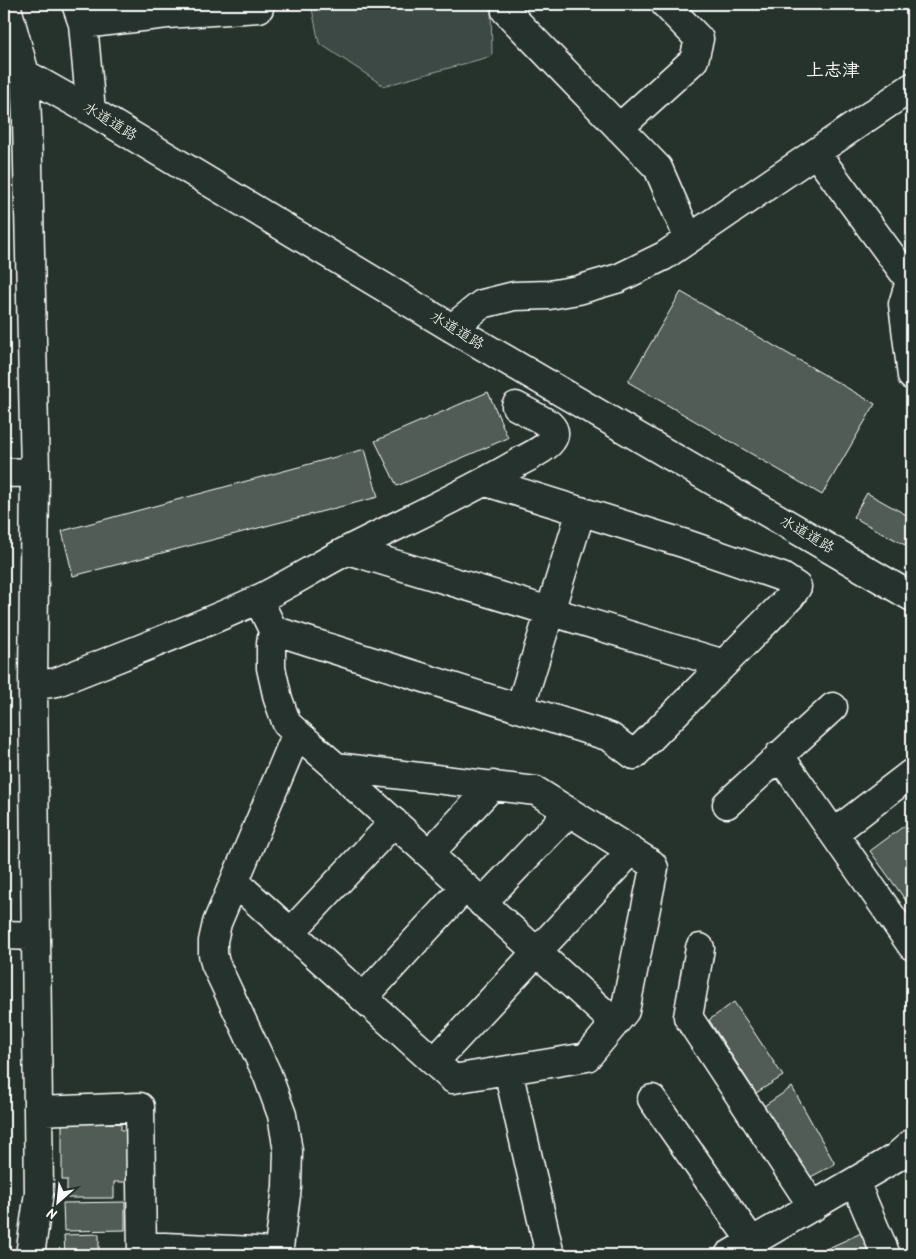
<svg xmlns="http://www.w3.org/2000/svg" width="916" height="1259" viewBox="0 0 916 1259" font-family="Kalam,'Klee One',sans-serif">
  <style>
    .green { fill: #3e4944; stroke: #9ea4a2 }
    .building { fill: #515c57; stroke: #fff }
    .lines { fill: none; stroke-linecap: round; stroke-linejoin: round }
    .minor-casing { stroke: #fff; stroke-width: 31 }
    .minor { stroke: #26332d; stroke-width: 28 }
    .labels { text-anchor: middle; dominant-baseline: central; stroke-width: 5; stroke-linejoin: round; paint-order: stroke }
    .street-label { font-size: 15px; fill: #fff; stroke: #26332d }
    .quarter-label { font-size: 18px; font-weight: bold; fill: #fff; stroke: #26332d }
  </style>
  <rect width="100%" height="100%" fill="#26332d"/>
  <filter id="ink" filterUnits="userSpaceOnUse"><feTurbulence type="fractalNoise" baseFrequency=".02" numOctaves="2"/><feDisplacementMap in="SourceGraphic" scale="10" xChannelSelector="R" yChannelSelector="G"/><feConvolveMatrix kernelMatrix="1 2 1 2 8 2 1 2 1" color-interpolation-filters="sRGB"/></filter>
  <g filter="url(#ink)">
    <path class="green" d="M311 4H491L492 56 384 86 319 43Z"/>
    <path class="building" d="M681 292 875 404 822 495 628 382Z
      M488 392 508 438 397 486 375 441Z
      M365 449 378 497 73 576 62 531Z
      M867 493 912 518V531L905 545 853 517Z
      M912 820V909L870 851Z
      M734 1002 783 1076 756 1093 709 1020Z
      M792 1087 835 1164 807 1179 761 1108Z
      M121 1116V1130H130V1182H114V1198H67V1180H62V1117Z
      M125 1202V1230L64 1231 63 1203Z
      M870 1229 880 1255H813Z
      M99 1234V1255H65L64 1235Z"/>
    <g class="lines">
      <g class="minor-casing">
        <path id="minor" d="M6 4 25 74 27 121 35 472 33 686 39 1193 30 1255
          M76 4 83 24 91 111
          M508 4 506 11 658 168 689 239
          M83 24 167 14 259 8 258 4
          M11 66 91 111 452 328 912 597
          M619 128 694 60 699 39 665 4
          M816 153 910 281 903 304 912 376
          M452 328 482 304 514 296 549 295 578 290 619 278 664 256 912 87
          M4 473 35 472
          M348 550 724 664
          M258 599 273 630 610 737 634 755 791 596 797 587 782 577 686 544 486 482
          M273 630 271 644V668L278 699 287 724 297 733 217 923 213 941V954L215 963 267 1074 282 1115 288 1151 287 1187 278 1255
          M33 686 57 682C124 655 191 630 257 600 292 583 325 561 360 544 414 517 469 492 521 461 533 454 567 440 549 424L516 406
          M520 708 581 511
          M297 733 336 767 354 786 615 1023
          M779 755 912 946
          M727 804 833 707
          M834 833 912 773
          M429 854 493 785
          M235 882 453 1079 587 1057 625 1011 654 868 652 864 536 791 336 767
          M482 903 569 812
          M291 932 394 822
          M4 935 36 936
          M700 948 688 1017 813 1207
          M363 998 465 887
          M434 1062 631 851
          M508 1070 550 1255
          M652 1099 752 1242
          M38 1111 140 1107 142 1255
          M855 1182 886 1255
          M142 1246 278 1252
          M729 1255 895 1158 912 1143"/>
      </g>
      <use href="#minor" class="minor"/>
    </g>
  </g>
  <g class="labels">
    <g class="street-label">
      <text transform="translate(110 122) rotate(31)">水道道路</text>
      <text transform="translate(457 331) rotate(31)">水道道路</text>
      <text transform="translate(807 535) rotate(30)">水道道路</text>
    </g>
    <g class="quarter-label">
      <text x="833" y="71">上志津</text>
    </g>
  </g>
  <rect width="916" height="1259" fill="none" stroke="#26332d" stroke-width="20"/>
  <rect x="10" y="10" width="896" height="1239" fill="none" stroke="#fff" stroke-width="2" filter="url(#ink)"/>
  <g transform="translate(58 1202) rotate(207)" stroke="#26332d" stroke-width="4" paint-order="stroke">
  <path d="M0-4L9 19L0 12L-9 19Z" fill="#ffffff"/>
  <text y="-8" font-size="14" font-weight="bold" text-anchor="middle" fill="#ffffff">N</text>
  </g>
</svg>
